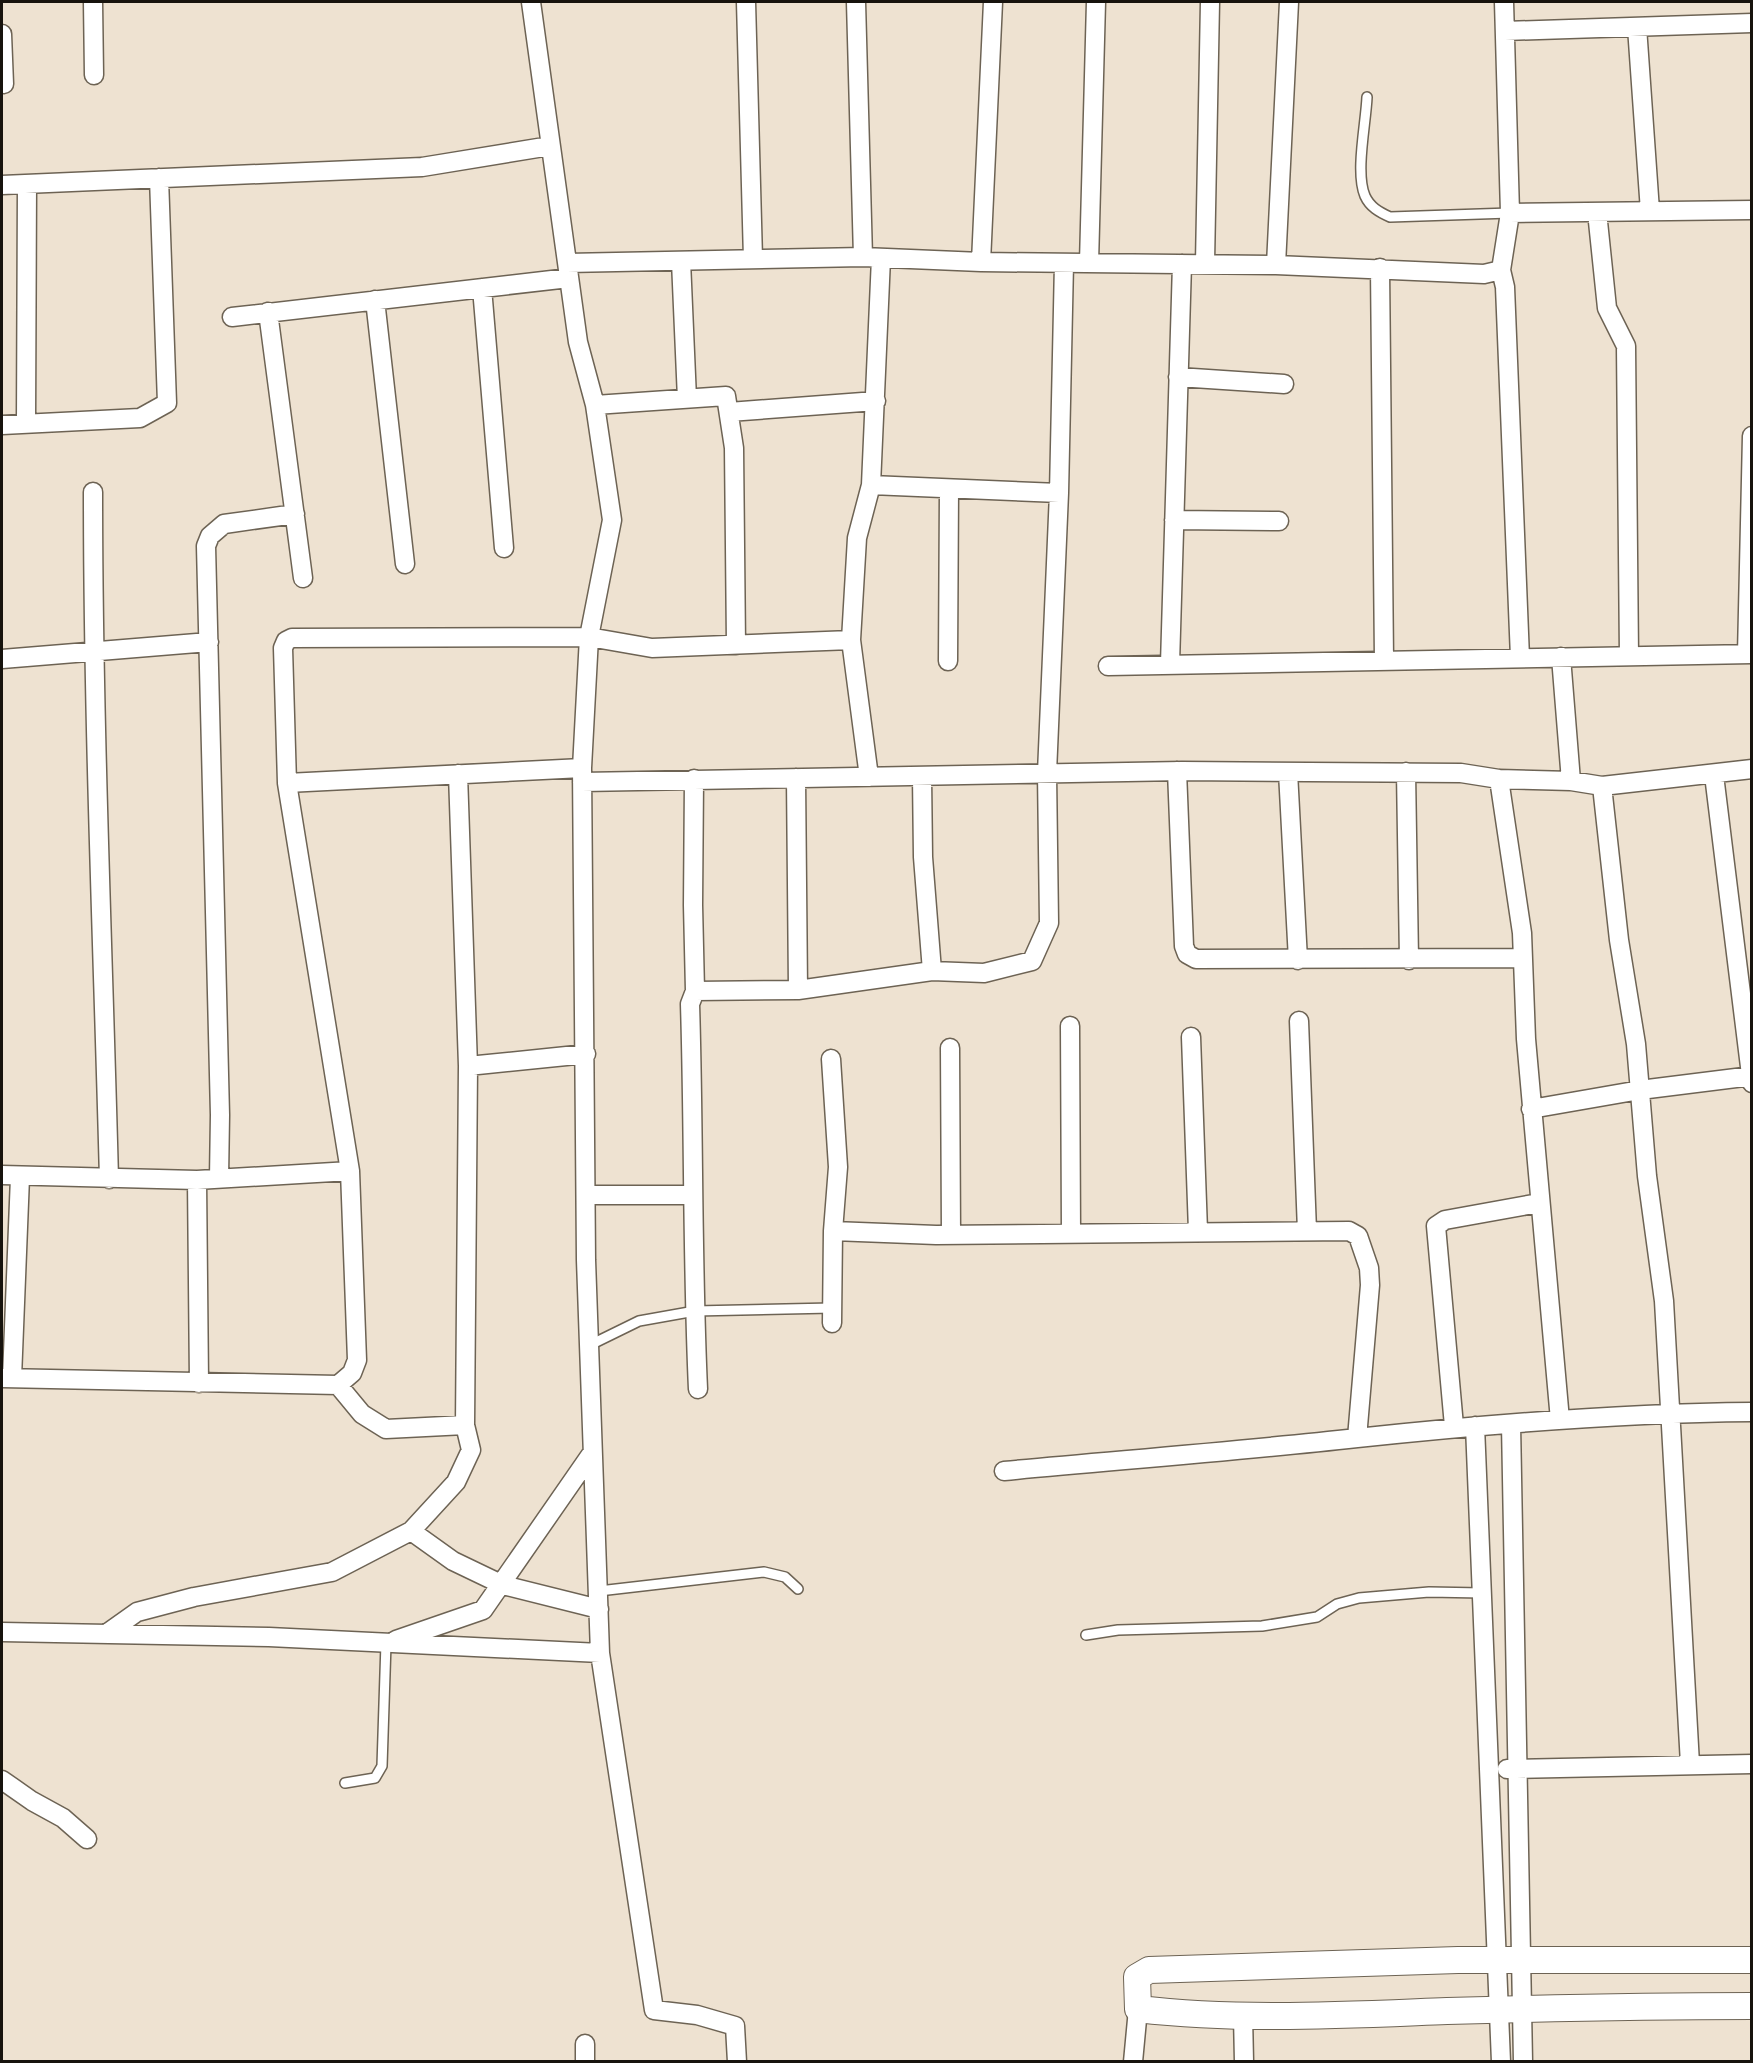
<svg xmlns="http://www.w3.org/2000/svg" width="1753" height="2063" viewBox="0 0 1753 2063" font-family="'PT Serif',serif">
  <style>
    .lines { fill: none; stroke-linecap: round; stroke-linejoin: round }
    .lane-casing { stroke: #6d6354; stroke-width: 12 }
    .street-casing { stroke: #6d6354; stroke-width: 21 }
    .secondary-casing { stroke: #6d6354; stroke-width: 28 }
    .lane { stroke: #fff; stroke-width: 9 }
    .street { stroke: #fff; stroke-width: 18 }
    .secondary { stroke: #fff; stroke-width: 26 }
  </style>
  <rect width="100%" height="100%" fill="#eee2d1"/>
  <g class="lines">
    <g class="lane-casing">
      <path id="lane" d="M1367 97C1366 123 1355 173 1365 196 1370 207 1379 212 1390 217L1510 213
        M588 1346 639 1321 695 1311 832 1308
        M599 1591 764 1572 785 1577 798 1589
        M1086 1635 1118 1630 1262 1626 1317 1617 1337 1604 1359 1598 1429 1592 1482 1593
        M345 1783 375 1778 382 1766 386 1643"/>
    </g>
    <g class="street-casing">
      <path id="street" d="M93 2 94 75
        M746 2 753 259
        M856 2 863 257
        M1637 27 1650 211
        M1505 31 1752 23
        M2 34 4 84
        M2 185 422 167 550 146
        M1597 212 1607 308 1626 346 1629 656
        M1510 213 1752 210
        M681 261 687 399
        M981 262 993 2
        M567 263 863 257 981 262 1276 265 1484 274 1501 270 1510 213 1504 2
        M1089 263 1096 2
        M1205 263 1210 2
        M1276 265 1289 2
        M1380 268 1384 660
        M1501 270 1505 287 1520 658
        M482 288 504 548
        M375 300 405 564
        M268 312 303 578
        M232 317 569 278
        M1178 377 1284 384
        M595 405 726 396 734 448 736 645
        M729 412 876 401
        M26 423 27 184
        M2 425 140 418 167 403 159 178
        M871 485 1059 493 1064 263
        M93 492C93 721 103 950 109 1179
        M1174 520 1279 521
        M851 640 857 538 871 485 881 258
        M1747 654 1752 436
        M1561 657 1571 781
        M2 659 209 642
        M948 661 949 489
        M1170 664 1182 264
        M1108 666 1752 654
        M1177 771 1184 946 1187 954 1196 959 1523 958
        M1288 772 1298 960
        M1406 772 1409 960
        M1714 775 1752 1083
        M922 776 923 857 932 971 984 973 1032 961 1049 923 1047 773 1059 493
        M796 778 798 990 932 971
        M694 779 693 905 695 991 798 990
        M1499 779 1522 933 1526 1039 1560 1420
        M582 782 1182 771 1461 773 1499 779 1571 781 1602 786 1752 769
        M287 783 582 768
        M1602 786 1619 940 1636 1044 1647 1176 1664 1301 1690 1764
        M695 991 690 1004C694 1132 692 1260 698 1389
        M1299 1021 1307 1231
        M1070 1026 1071 1234
        M1191 1037 1198 1231
        M950 1048 951 1235
        M831 1059 838 1167 833 1231 832 1323
        M468 1066 586 1054
        M1531 1109 1640 1090 1752 1076
        M2 1175 197 1180 350 1171 287 783 283 648 286 641 292 638 589 637 652 648 851 640 869 777
        M219 1178 220 1115 206 546 210 536 224 524 295 514
        M197 1180 199 1383
        M586 1195H692
        M833 1231 936 1235 1349 1231 1358 1236 1369 1268 1370 1285 1357 1438
        M2 1378 338 1385 362 1414 386 1429 465 1425 468 1066 458 774
        M12 1378 20 1177
        M338 1385 352 1373 357 1360 350 1171
        M1511 1424 1523 2062
        M1454 1426 1436 1226 1445 1220 1539 1203
        M1475 1426 1501 2062
        M1004 1471C1121 1460 1240 1451 1357 1438 1488 1424 1620 1413 1752 1412
        M411 1531 453 1561 503 1585 599 1609
        M2 1632 269 1637 600 1653 586 1260 582 768 589 637 612 520 595 405 578 342 531 2
        M106 1634 137 1612 194 1597 332 1572 411 1531 456 1482 471 1450 465 1425
        M396 1640 483 1610 592 1453
        M600 1653 654 2010 697 2015 735 2026 737 2062
        M1507 1769 1752 1764
        M2 1780 32 1801 63 1818 87 1839
        M1243 2015 1244 2062
        M585 2044V2062
        M1133 2062 1138 2009"/>
    </g>
    <g class="secondary-casing">
      <path id="secondary" d="M1752 1960H1458L1149 1970 1137 1977 1138 2009C1240 2021 1344 2015 1447 2011 1549 2008 1650 2006 1752 2006"/>
    </g>
    <use href="#lane" class="lane"/>
    <use href="#street" class="street"/>
    <use href="#secondary" class="secondary"/>
  </g>
  <rect width="1753" height="2063" fill="none" stroke="#17130d" stroke-width="6"/>
</svg>
